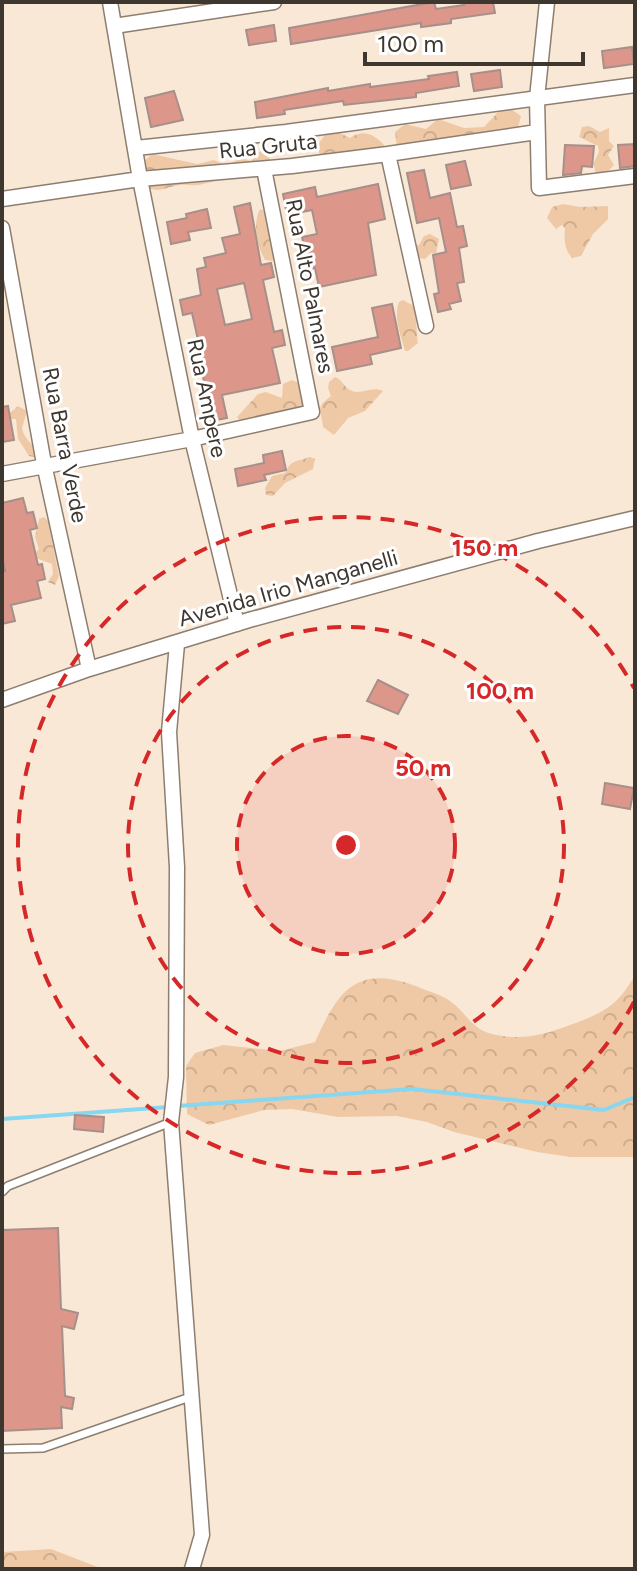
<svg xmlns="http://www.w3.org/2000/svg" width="637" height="1571" viewBox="0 0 637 1571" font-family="Figtree,sans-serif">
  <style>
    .forest { fill: url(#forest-crowns) }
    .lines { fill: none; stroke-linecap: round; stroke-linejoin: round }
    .stream { stroke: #87d7f1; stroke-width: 4 }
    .building { fill: #dc978a; stroke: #a78f8a; stroke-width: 2; fill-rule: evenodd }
    .service-casing { stroke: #8e7e6f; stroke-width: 10 }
    .minor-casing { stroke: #8e7e6f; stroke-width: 17 }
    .service { stroke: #fff; stroke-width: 7 }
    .minor { stroke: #fff; stroke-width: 14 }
    .ring { fill: none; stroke: #d62828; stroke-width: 4; stroke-dasharray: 14 10 }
    .labels { text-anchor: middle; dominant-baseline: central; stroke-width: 6; stroke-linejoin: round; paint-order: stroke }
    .street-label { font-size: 22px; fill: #3e3730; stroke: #fff }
    .centre { fill: #d62828; stroke: #fff; stroke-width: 4 }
    .ring-label { font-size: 24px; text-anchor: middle; font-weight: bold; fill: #d62828; stroke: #fff; stroke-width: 6; stroke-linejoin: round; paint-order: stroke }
  </style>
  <defs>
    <pattern id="forest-crowns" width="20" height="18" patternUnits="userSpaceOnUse" patternTransform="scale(2)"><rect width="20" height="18" fill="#efc9a6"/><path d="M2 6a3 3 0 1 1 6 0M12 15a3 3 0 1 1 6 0" fill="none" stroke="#cead8f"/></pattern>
  </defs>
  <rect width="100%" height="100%" fill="#fae8d7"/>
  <path class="forest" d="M508 107 521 116 518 128 429 151C417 162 410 154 397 148L395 132 405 124 426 129 438 119 464 128 484 127 500 110Z
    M589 126 600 132 609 128V141L614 146 608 155 614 165 606 173 596 172 593 164 599 152 598 146 579 137 582 127Z
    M336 131 350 138C364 129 373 134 384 145L383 150 324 159 319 153 318 144 325 135Z
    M261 150 273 162C248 171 224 180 199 185 192 186 185 184 179 185 166 187 161 193 148 188L147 185 177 166 143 179 142 163 152 154 197 164 214 160 227 166 241 158 251 161Z
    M563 204 580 207 608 206V219L593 234 581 256 572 258C564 248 564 240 565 228L562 225 556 229 547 218 552 207Z
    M260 209 270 213 278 256 272 261 265 260C257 245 252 225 260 209Z
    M430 234 439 239 436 254 431 253 425 259 412 257 414 246 419 245 424 236Z
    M403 300 414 306C417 318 416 331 418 343L408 351H405C401 335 393 318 399 302Z
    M335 377C343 380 343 386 350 390 360 396 372 385 383 391L365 411 348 418 334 435 323 427C321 409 315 408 331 396L328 388 329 382Z
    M292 380 302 384 305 402 302 408 289 415 274 413 243 424 237 417 258 394 266 392 282 398 283 384Z
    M18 406 27 411 22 428C24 440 34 443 37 454L34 457 29 456 18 439 16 419H9L2 412H11Z
    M310 457 315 459 313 469 285 483 273 496 266 495 265 488 272 476 285 473C292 459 296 462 310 457Z
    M44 517 48 521 59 576 55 585 48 582 53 574 52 564 36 558 35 553 39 549 35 537 39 519Z
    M635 975V1157H570L537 1152 454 1132 427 1122 397 1116 338 1117 292 1109 264 1110 209 1125 187 1114 186 1066 195 1053 223 1045 280 1051 315 1042C338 991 356 964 416 986 426 991 441 994 450 1001 466 1012 471 1029 492 1034 520 1041 544 1035 570 1025 603 1013 618 1006 635 975Z
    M51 1549 103 1569H2V1552Z"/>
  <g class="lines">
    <path class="stream" d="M178 1106 412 1089 604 1110 635 1097
      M2 1119 169 1107"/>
  </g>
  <path class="building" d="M434 2 436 9 464 5 463 2H493L495 13 451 19V23L421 27V23L291 44 289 28Z
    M274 25 276 41 249 45 246 30Z
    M632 47 634 64 604 68 602 51Z
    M500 70 502 87 474 91 471 74Z
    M457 72 459 86 416 93V97L344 105 343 101 284 110 285 114 257 118 255 102 328 88V91L370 84V87L429 79 428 76Z
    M174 91 183 120 151 127 145 98Z
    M635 144V166L620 168 618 145Z
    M565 145 594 146 592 167 582 166 581 173 563 175Z
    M465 161 471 185 451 189 446 165Z
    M424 170 430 198 450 193 457 227 463 226 467 246 459 248 464 282 457 283 461 301 449 304 451 309 438 312 434 294 439 293 433 255 446 252 439 218 417 223 407 173Z
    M378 184 385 219 368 223 376 275 319 287 315 268 304 270 301 255 306 254 302 237 317 234 312 210 287 215 283 194 315 187 317 197Z
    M250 203 261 265 271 263 274 277 263 280 274 332 282 330 285 345 272 348 280 383 222 395 227 418 211 421 201 365 196 366 193 351 200 349 192 313 183 315 180 300 201 295 197 269 206 267 204 258 226 253 222 238 240 234 234 207ZM244 283 252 319 225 325 217 289Z
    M207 209 211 228 188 232 190 240 171 244 167 222 187 218 186 214Z
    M392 304 401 348 370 355 372 364 337 371 332 347 378 337 372 308Z
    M8 406 14 440 2 442V407Z
    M282 451 286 470 264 475 266 480 238 486 235 469 264 463 263 455Z
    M23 498 27 513 33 512 37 528 30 530 38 565 42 564 45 579 37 581 41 598 11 605 15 621 2 624V572L5 571 2 557V503Z
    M378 680 408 695 398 714 367 701Z
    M605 783 634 788 630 809 602 804Z
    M75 1115 104 1117 103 1132 74 1129Z
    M58 1228 61 1309 78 1313 74 1329 62 1326 65 1396 74 1398 72 1409 61 1407 62 1428 2 1431V1230Z"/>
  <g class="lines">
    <g class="service-casing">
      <path id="service" d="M2 1192 8 1186 171 1122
        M2 1449 43 1448 190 1397"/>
    </g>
    <g class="minor-casing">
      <path id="minor" d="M110 2 140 179 192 439 237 624
        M547 2 537 98 539 188 635 176
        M114 26 274 2
        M136 148 286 132 635 85
        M388 154 426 326
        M2 199 140 179 292 166 388 154 537 132
        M2 228 44 464 89 669
        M2 474 192 439 312 412 264 169
        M177 644 169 732 177 867 176 1077 171 1122 202 1535 192 1569
        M2 700 89 669 249 620 538 541 635 518"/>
    </g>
    <use href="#service" class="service"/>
    <use href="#minor" class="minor"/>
  </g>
  <circle cx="346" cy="845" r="109" fill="#d62828" fill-opacity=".12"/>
  <g class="ring">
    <circle cx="346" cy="845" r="109"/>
    <circle cx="346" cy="845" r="218"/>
    <path d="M634 1002A328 328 0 1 1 634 688"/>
  </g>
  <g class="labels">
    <g class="street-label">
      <text transform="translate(268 146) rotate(-6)">Rua Gruta</text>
      <text transform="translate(310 286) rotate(79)">Rua Alto Palmares</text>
      <text transform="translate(207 398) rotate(78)">Rua Ampere</text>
      <text transform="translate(65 445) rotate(79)">Rua Barra Verde</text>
      <text transform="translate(288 588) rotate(-16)">Avenida Irio Manganelli</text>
    </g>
  </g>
  <circle cx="346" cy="845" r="12" class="centre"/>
  <g class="ring-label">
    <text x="485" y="556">150 m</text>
    <text x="500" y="699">100 m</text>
    <text x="423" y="776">50 m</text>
  </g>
  <rect width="637" height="1571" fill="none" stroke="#3e3730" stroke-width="8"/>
  <path d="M365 52v12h218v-12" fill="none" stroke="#3e3730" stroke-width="4"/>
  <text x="377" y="52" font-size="24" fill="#3e3730" stroke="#ffffff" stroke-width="6" paint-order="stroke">100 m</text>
</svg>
